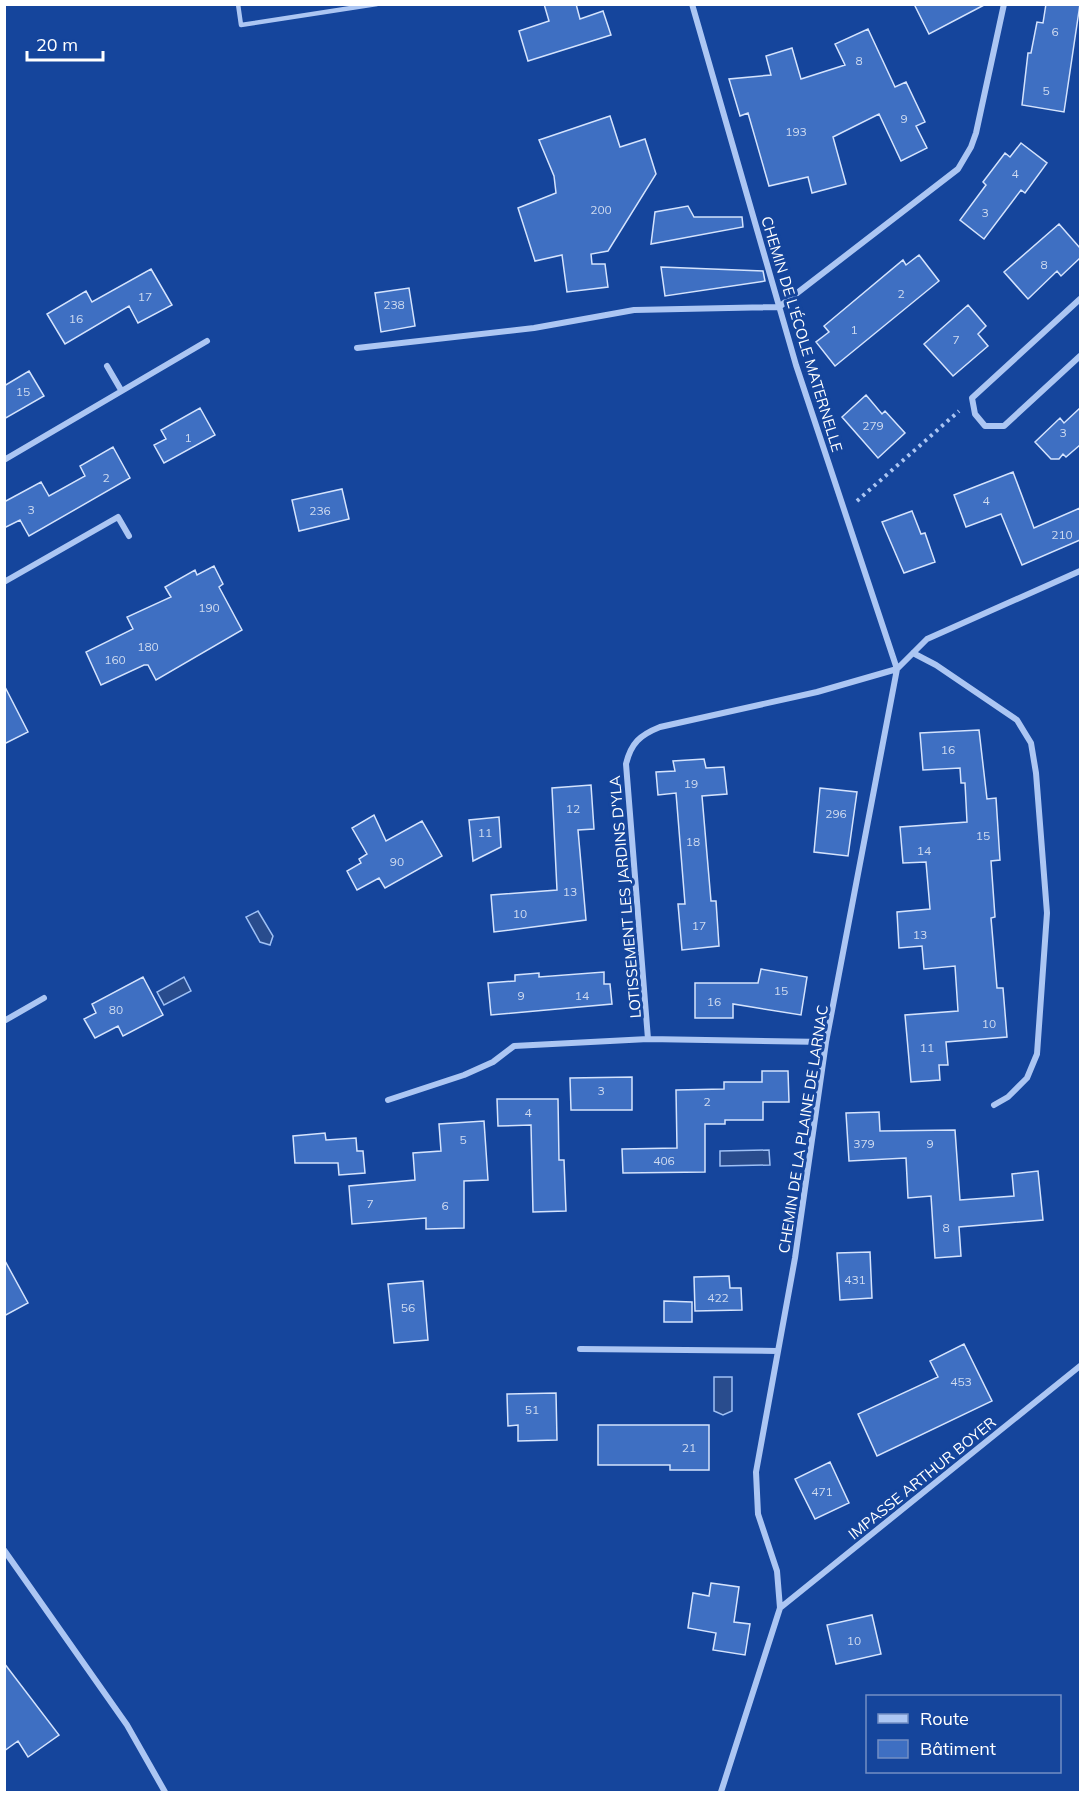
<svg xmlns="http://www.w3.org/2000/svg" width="1085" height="1797" viewBox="0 0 1085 1797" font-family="Mulish,sans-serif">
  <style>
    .water { fill: #294c8d; stroke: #9ec0f5; stroke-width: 1.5 }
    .building { fill: #3e6fc2; stroke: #d4e3fd; stroke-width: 1.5 }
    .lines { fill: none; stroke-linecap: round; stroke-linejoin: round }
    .path { stroke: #acc6f3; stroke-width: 4; stroke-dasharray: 3 4.5; stroke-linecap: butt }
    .lane { stroke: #acc6f3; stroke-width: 4.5 }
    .street { stroke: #acc6f3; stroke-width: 6 }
    .labels { text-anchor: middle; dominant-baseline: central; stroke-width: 6; stroke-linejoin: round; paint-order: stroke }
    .number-label { font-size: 12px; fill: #cfdbf0 }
    .street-label { font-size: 15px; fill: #fff; stroke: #15459c }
  </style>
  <rect width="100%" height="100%" fill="#15459c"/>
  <path class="water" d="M258 911 273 936 270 945 260 942 246 917Z
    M184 977 191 991 164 1005 157 992Z
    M769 1150 770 1165 720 1166V1151Z
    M714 1377H732V1411L723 1415 714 1411Z"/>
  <path class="building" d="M544 4H576L580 19 603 11 611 35 528 61 519 31 549 21Z
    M914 4H986L929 34Z
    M1046 4H1080L1064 112 1022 105 1028 53H1031L1037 22 1043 23Z
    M868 29 895 87 906 82 925 122 916 126 927 148 901 161 879 114 833 137 846 184 812 193 808 177 769 186 748 113 740 116 729 79 771 75 766 56 792 48 801 79 845 65 835 44Z
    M610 116 620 147 645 139 656 174 608 251 591 254 592 264H605L608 287 567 292 562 255 535 261 518 208 556 193 554 176 539 140Z
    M1021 143 1047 163 1025 193 1021 190 984 239 960 220 986 185 983 182 1005 153 1010 157Z
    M688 206 694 217H742L743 227 651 244 655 212Z
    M1059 224 1080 248V258L1061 276 1057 271 1028 299 1004 272Z
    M919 255 939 281 835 366 816 342 829 332 824 326 903 260 906 265Z
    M661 267 763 271 765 281 665 296Z
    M151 269 172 305 138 323 129 306 65 344 47 314 86 291 92 302Z
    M409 288 415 326 381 332 375 293Z
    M968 305 986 326 978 334 988 346 953 376 924 344Z
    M29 371 44 396 4 419V386Z
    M866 395 882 414 885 411 905 433 878 458 842 417Z
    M200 408 215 435 164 463 154 445 166 439 161 430Z
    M1080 408V445L1066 457 1063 454 1059 459H1051L1035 442 1060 418 1064 423Z
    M113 447 130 478 29 536 20 520 4 528V502L41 482 49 496 85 476 80 466Z
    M1013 472 1034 528 1080 508V540L1022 565 1001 514 966 527 954 495Z
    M342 489 349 519 299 531 292 500Z
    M912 511 921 534 925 533 935 562 904 573 882 522Z
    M214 566 223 584 219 587 242 630 156 680 148 665H144L101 685 86 652 133 629 127 617 171 597 165 587 195 570 197 575Z
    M4 685 28 732 4 744Z
    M979 730 987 799 996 798 1000 860 991 861 995 917 991 918 997 988H1003L1007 1037 946 1042 948 1065H939L940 1080 911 1082 905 1015 958 1011 955 966 924 969 922 946 899 948 897 912 930 909 926 862 903 863 900 827 967 822 965 783H961L960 768 923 770 920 733Z
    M704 759 706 768 724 767 727 794 702 796 711 901H716L719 946 682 950 678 904H685L676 793 658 795 656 772 675 771 673 761Z
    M591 785 594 829 578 830 586 920 494 932 491 895 557 890 552 788Z
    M820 788 857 792 848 856 814 852Z
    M374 815 386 841 422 821 442 856 385 888 379 878 357 890 347 871 361 863 359 859 367 854 352 828Z
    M499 817 501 847 473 861 469 820Z
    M761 969 807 977 801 1015 733 1004V1018H695V983H758Z
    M604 972V984H610L612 1004 491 1015 488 983 515 981V975L539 973V977Z
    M143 977 163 1015 123 1036 118 1026 95 1038 84 1019 96 1013 92 1004Z
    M762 1071H788L789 1102H763V1120H725V1124H705V1172L623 1173 622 1149 677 1148 676 1090 724 1089V1082H762Z
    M632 1077V1110H571L570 1078Z
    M497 1099H558L559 1160H564L566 1211 533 1212 531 1125 498 1126Z
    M879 1112 880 1131 955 1130 960 1200 1014 1196 1012 1174 1038 1171 1043 1220 959 1227 961 1256 935 1258 931 1196 908 1198 906 1158 849 1161 846 1113Z
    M484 1121 488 1180 464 1181V1228L426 1229V1218L352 1224 349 1186 415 1180 413 1153 441 1151 439 1124Z
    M325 1133 326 1140 356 1138 357 1151H363L365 1173 339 1175 338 1163H295L293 1136Z
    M870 1252 872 1298 840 1300 837 1253Z
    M4 1259 28 1303 4 1316Z
    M729 1276 730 1288H741L742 1310 695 1311 694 1277Z
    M423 1281 428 1340 394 1343 388 1284Z
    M664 1301 692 1302V1322H664Z
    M964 1344 992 1401 877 1456 858 1414 938 1377 930 1361Z
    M556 1393 557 1440 518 1441V1425L508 1426 507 1394Z
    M598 1425H709V1470H670V1465H598Z
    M830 1462 849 1503 815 1519 795 1479Z
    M711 1583 739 1587 734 1622 750 1624 745 1655 713 1650 716 1633 688 1628 693 1593 709 1596Z
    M872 1615 881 1654 836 1664 827 1625Z
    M4 1663 59 1735 28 1757 18 1741 4 1751Z"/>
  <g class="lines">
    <path class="path" d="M857 501 959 411"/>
    <path class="lane" d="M238 4 241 25 377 4"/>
    <path class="street" d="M1080 299 972 398 975 414 985 426H1004L1080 356
      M779 307 958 169 971 147 976 133 1004 4
      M357 348 534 328 634 310 779 307
      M107 366 121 390
      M4 460 207 341
      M4 582 118 517 129 536
      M913 653 936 665 1017 720 1031 743 1036 773 1047 913 1037 1054 1027 1078 1008 1097 994 1105
      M4 1021 44 998
      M648 1039 626 764C631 743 640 735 660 727L817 692 897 669 796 365 692 4
      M388 1100 464 1075 493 1062 514 1046 648 1039 826 1042
      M580 1349 778 1351
      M4 1550 127 1725 165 1792
      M780 1608 1080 1366
      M721 1792 780 1608 777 1571 758 1514 756 1472 795 1258 826 1042 897 669 927 639 1080 571"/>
  </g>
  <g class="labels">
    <g class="number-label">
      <text x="1055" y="31">6</text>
      <text x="859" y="60">8</text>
      <text x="1046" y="90">5</text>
      <text x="904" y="118">9</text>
      <text x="796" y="131">193</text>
      <text x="1015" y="173">4</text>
      <text x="601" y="209">200</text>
      <text x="985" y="212">3</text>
      <text x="1044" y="264">8</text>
      <text x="901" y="293">2</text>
      <text x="145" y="296">17</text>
      <text x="394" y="304">238</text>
      <text x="76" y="318">16</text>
      <text x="854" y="329">1</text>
      <text x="956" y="339">7</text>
      <text x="23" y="391">15</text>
      <text x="873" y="425">279</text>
      <text x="1063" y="432">3</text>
      <text x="188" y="437">1</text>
      <text x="106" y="477">2</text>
      <text x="986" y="500">4</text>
      <text x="31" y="509">3</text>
      <text x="320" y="510">236</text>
      <text x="1062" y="534">210</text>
      <text x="209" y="607">190</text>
      <text x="148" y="646">180</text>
      <text x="115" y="659">160</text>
      <text x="948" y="749">16</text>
      <text x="691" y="783">19</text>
      <text x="573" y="808">12</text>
      <text x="836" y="813">296</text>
      <text x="485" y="832">11</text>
      <text x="983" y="835">15</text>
      <text x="693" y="841">18</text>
      <text x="924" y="850">14</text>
      <text x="397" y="861">90</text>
      <text x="570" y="891">13</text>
      <text x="520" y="913">10</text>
      <text x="699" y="925">17</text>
      <text x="920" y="934">13</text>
      <text x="781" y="990">15</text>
      <text x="521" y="995">9</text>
      <text x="582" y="995">14</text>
      <text x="714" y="1001">16</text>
      <text x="116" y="1009">80</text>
      <text x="989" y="1023">10</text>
      <text x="927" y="1047">11</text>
      <text x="601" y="1090">3</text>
      <text x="707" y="1101">2</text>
      <text x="528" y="1112">4</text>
      <text x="463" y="1139">5</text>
      <text x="864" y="1143">379</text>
      <text x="930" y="1143">9</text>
      <text x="664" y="1160">406</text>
      <text x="370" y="1203">7</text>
      <text x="445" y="1205">6</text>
      <text x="946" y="1227">8</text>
      <text x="855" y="1279">431</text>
      <text x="718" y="1297">422</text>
      <text x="408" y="1307">56</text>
      <text x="961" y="1381">453</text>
      <text x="532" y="1409">51</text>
      <text x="689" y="1447">21</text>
      <text x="822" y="1491">471</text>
      <text x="854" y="1640">10</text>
    </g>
    <g class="street-label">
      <text transform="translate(802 334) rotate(73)">CHEMIN DE L'ÉCOLE MATERNELLE</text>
      <text transform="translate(625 897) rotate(-95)">LOTISSEMENT LES JARDINS D'YLA</text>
      <text transform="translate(803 1129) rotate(-81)">CHEMIN DE LA PLAINE DE LARNAC</text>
      <text transform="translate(922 1478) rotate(-39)">IMPASSE ARTHUR BOYER</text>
    </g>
  </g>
  <rect width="1085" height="1797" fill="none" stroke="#ffffff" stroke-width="12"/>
  <rect x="866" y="1695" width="195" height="78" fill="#15459c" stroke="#738fc4" stroke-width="1.5"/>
  <rect x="878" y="1714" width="30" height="9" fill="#acc6f3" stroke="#738fc4" stroke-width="1.5"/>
  <text x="920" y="1725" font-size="18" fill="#ffffff">Route</text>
  <rect x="878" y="1740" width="30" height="18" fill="#3e6fc2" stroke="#738fc4" stroke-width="1.5"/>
  <text x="920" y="1755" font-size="18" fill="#ffffff">Bâtiment</text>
  <path d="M27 51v9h76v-9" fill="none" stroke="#ffffff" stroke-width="3"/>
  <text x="36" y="51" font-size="18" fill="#ffffff" stroke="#15459c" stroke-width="4.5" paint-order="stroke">20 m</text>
</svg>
